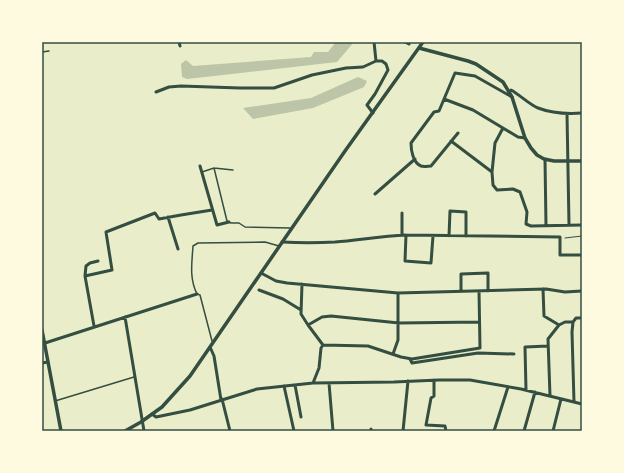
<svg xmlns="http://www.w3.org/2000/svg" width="624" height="473" viewBox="0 0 624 473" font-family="Roboto,sans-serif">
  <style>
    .building { fill: #bcc5a7 }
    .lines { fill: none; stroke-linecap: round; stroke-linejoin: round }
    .path { stroke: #344e41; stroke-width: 1 }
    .service { stroke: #344e41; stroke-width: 1.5 }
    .minor { stroke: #344e41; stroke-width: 3 }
    .tertiary { stroke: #344e41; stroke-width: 3.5 }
    .neatline { fill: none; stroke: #344e41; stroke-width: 1.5 }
  </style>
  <rect width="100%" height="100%" fill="#e9edc9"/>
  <path class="building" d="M336 42H354L337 62 187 79 182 77 181 64 186 60 193 66 311 57 314 52H328Z
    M358 77 367 81 364 87 313 108 253 119 243 108 311 98Z"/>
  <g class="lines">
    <path class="path" d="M565 238 582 236"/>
    <path class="service" d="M42 52 49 51
      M214 168 227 221 231 223H239L245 227 290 228
      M202 172 214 168 233 170
      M212 341 200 295 197 294C189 278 192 262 193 246L198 243 265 242 279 246
      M55 401 134 377"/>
    <path class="minor" d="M179 42 180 46
      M374 42 376 61
      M405 42 409 44
      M156 92 169 87 181 86 240 88H274L312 75 346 68 363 67 376 61H382L386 64 388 70 375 94 367 105 373 113
      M509 92 511 90C520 95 530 105 538 108 551 113 568 114 582 113
      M444 99 473 110 518 137 525 138
      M567 114 569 225
      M503 128 495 143 492 172 493 185 497 190 513 189 520 192 527 212 526 224 531 226 582 225
      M458 133 431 166C428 166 424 167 421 166 413 163 411 150 411 143L434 112 439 111 455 73 475 76 512 97
      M451 141 492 172
      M545 159 546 226
      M200 166 217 225 229 222
      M375 194 415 159
      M168 217 178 249
      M402 235V213
      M406 235 405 261 431 263 433 236
      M449 236 450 211 466 212V236
      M282 242C300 243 317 243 335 242 359 240 382 236 406 235L560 237V255H582
      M261 273 276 281 287 283 398 293 546 289 565 292 582 291
      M85 276 112 270 106 232 155 213 159 219 181 215 212 210
      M302 284 301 314 308 325 323 345 368 346 401 357 412 359 480 348 479 291
      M543 289 544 316 559 325
      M259 290 283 299 301 310
      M461 291V274L488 273V291
      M125 317 144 431
      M308 325 322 317 331 316 399 323 479 322
      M94 326 85 276 86 266 90 263 98 261
      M45 343 197 294
      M210 347 214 356 221 400
      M393 354 398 340V293
      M410 359 412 363 478 353 514 354
      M42 363 48 362
      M434 380V396L431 398 426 425 445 426 446 431
      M313 383 394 382 439 380H470L521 389 582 404
      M329 383 333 431
      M295 385 301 417
      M284 386 294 431
      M526 390 525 347 548 346
      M550 396 548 339 559 325 565 322H573
      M222 399 230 431
      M574 402 572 332 573 322 576 318H582
      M152 414 156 417 190 410 257 389 313 383 319 368 321 348 323 345
      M371 429V431
      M403 431 408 381
      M494 431 508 387
      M524 431 535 392
      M553 431 561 399"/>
    <path class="tertiary" d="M419 48 468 61 476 64 503 82 512 97 525 138 531 148 537 155 544 159 554 161H582
      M42 330 61 431
      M125 431 141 422 162 407 190 376 345 151 423 42"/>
  </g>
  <rect width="624" height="473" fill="none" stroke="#fefae0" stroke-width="86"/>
  <rect x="43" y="43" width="538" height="387" class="neatline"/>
</svg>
